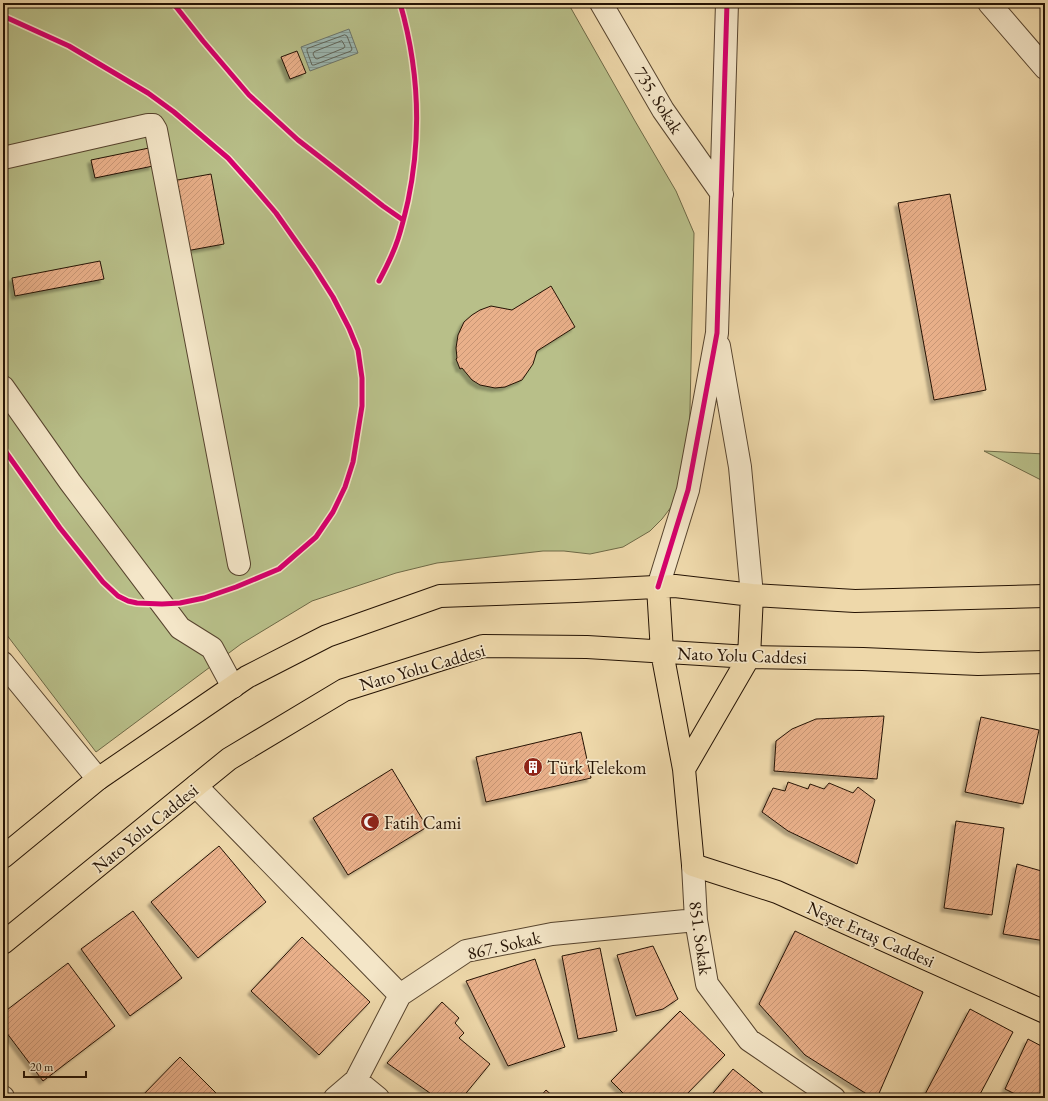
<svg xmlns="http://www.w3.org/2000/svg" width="1048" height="1101" viewBox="0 0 1048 1101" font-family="'EB Garamond',serif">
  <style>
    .green { fill: #b8bf89; stroke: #6e6946 }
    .water { fill: url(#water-rules); stroke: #6c766c }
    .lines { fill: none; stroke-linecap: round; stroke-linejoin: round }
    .shore { stroke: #60665b; stroke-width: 1 }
    .building { fill: url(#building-hatch); stroke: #251304; filter: url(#shadow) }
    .minor-casing { stroke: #57442e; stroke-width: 24 }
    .major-casing { stroke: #251304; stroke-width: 24 }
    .minor { stroke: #f4e6c8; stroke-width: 22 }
    .major { stroke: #eed8aa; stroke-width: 22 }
    .cycleway-casing { stroke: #f4e6c8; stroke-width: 8 }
    .cycleway { stroke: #d6006c; stroke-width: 5 }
    .labels { text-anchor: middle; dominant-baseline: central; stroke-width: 3.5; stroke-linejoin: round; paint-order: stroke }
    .street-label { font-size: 18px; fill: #251304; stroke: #f4e6c8 }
    .poi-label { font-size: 18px; fill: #251304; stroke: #f4e6c8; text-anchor: start }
  </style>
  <defs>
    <pattern id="water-rules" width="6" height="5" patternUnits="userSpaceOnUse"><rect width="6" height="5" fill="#9cb8b2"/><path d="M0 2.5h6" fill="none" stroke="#869d97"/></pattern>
    <pattern id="building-hatch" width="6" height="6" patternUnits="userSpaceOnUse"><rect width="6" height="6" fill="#e9b08a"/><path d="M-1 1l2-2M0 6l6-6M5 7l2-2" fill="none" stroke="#c89675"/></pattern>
    <filter id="shadow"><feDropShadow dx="-3.5" dy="3.5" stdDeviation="1" flood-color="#0004"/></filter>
  </defs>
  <rect width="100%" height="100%" fill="#eed8aa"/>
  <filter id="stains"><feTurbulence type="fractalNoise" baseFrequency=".005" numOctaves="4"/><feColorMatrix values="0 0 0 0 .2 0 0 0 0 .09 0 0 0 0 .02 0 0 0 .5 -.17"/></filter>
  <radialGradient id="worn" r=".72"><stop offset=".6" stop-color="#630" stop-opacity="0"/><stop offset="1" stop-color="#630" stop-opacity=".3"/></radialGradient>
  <path class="green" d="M3 3H568L635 121 676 191 694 233 689 453 675 502 662 519 650 531 623 547 590 554 564 551H543L437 563 396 573 312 601 241 644 96 752 3 630Z
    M984 451 1045 454V482Z"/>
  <path class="water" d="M349 29 358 53 310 71 301 47Z"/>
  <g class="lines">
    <path class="shore" d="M345 35 347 36 352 49 351 51 314 65H312L307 51V49Z
      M342 41 345 46 344 48 317 59 315 58 313 54 314 52Z"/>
  </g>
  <path class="building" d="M297 51 306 73 290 79 281 57Z
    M149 148 153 166 95 178 91 160Z
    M211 174 224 244 186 251 172 181Z
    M950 194 986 390 934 400 898 203Z
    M100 261 104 279 15 296 12 278Z
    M551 286 575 327 537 351 533 364 522 380 505 387 495 388 480 385 472 380 462 368 460 369 456 359 457 358 456 348 458 335 464 322 472 315 480 310 491 306 512 310Z
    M884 716 877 779 774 771 776 741 792 729 816 719Z
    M981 717 1039 730 1023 804 965 792Z
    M581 732 591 778 486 802 476 757Z
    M392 769 427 827 348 875 313 818Z
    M788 782 808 789 810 784 824 789 829 783 853 793 858 787 875 800 857 864 788 831 762 812 773 788 785 791Z
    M956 821 1004 828 992 915 944 908Z
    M219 846 266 902 198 958 151 902Z
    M1017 864 1045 872V941L1003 934Z
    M133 911 182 978 130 1016 81 949Z
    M795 931 923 992 877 1098H873L805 1055 759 1004Z
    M302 937 370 1002 319 1055 251 991Z
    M653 946 678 999 663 1009 636 1016 617 955Z
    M600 948 617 1031 578 1039 562 956Z
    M535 959 565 1047 508 1066 466 981Z
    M68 963 115 1026 43 1081 3 1028V1013Z
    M442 1002 459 1018 455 1023 464 1033 459 1038 490 1064 462 1098H437L387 1063Z
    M970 1009 1013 1032 978 1098H923Z
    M680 1011 725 1055 683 1098H628L611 1081Z
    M1028 1039 1045 1048V1098H1023L1005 1089Z
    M180 1057 221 1098H143L141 1097Z
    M733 1069 769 1098H709Z
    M546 1090 555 1098H539Z"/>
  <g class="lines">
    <g class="minor-casing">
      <path id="minor" d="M601 3 663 110 722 194
        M989 3 1045 68
        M3 158 148 125H153L156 130 239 564
        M719 346 740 467 752 595
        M3 387 70 482 180 628 212 648 233 687
        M658 587 688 490 717 333 727 3
        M3 663 98 779
        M196 786 400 995
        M693 865 696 920 707 984 749 1040 834 1098
        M356 1080 378 1098
        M3 1097V1098
        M335 1098 356 1080 400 995 466 951 552 934 696 920"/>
    </g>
    <g class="major-casing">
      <path id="major" d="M658 587 662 652 684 769 693 865 777 892 1045 1012
        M684 769 749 657 752 595
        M3 857 98 779 247 677 327 636 440 596 576 591 675 586 752 595 855 601 1045 596
        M3 943 229 759 344 690 483 646 587 647 749 657 863 659 978 664 1045 662"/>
    </g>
    <use href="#minor" class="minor"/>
    <use href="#major" class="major"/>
    <g class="cycleway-casing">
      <path id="cycleway" d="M173 3 203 41 249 95 298 140 383 206 403 220
        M3 16 69 46 148 93 174 112 228 158 253 186 276 213 314 267 333 297 349 328 358 350 362 378V406L353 462 345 487 333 512 316 537 279 569 236 587 204 598 180 603 162 604 137 603 128 601 118 596 103 582 60 528 3 448
        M379 281C386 268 393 254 398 239 402 227 405 214 408 201 422 134 419 69 400 3
        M658 587 688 490 717 333 727 3"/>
    </g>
    <use href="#cycleway" class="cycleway"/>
  </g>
  <defs>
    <g id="building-disc" transform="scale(1)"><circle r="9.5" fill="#8f2418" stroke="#f4e6c8"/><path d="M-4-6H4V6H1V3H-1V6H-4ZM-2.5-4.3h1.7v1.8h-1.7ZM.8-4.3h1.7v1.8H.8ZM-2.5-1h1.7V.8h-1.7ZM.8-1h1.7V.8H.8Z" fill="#fff"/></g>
    <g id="mosque-disc" transform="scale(1)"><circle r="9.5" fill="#8f2418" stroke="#f4e6c8"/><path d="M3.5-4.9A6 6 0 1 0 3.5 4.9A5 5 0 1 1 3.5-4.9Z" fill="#fff"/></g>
  </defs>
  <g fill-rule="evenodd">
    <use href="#building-disc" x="533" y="767"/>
    <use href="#mosque-disc" x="370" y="822"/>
  </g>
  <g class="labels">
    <g class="street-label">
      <text transform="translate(659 100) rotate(58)">735. Sokak</text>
      <text transform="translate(742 655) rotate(2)">Nato Yolu Caddesi</text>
      <text transform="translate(422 667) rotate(-16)">Nato Yolu Caddesi</text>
      <text transform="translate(145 828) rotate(-39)">Nato Yolu Caddesi</text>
      <text transform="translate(871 934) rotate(24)">Neşet Ertaş Caddesi</text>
      <text transform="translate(701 938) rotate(82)">851. Sokak</text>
      <text transform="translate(504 945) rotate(-13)">867. Sokak</text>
    </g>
    <g class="poi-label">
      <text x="547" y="767">Türk Telekom</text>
      <text x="384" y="822">Fatih Cami</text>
    </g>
  </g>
  <rect width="1048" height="1101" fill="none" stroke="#eed8aa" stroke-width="16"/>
  <rect x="4" y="4" width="1040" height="1093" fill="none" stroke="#251304" stroke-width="2"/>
  <rect x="8" y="8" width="1032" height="1085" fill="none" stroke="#251304"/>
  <path d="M24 1071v6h62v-6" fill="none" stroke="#251304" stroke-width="2"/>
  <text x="30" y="1071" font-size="12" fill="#251304" stroke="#f4e6c8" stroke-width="3" paint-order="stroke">20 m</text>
  <rect width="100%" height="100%" filter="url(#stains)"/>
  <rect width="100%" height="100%" fill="url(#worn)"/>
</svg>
